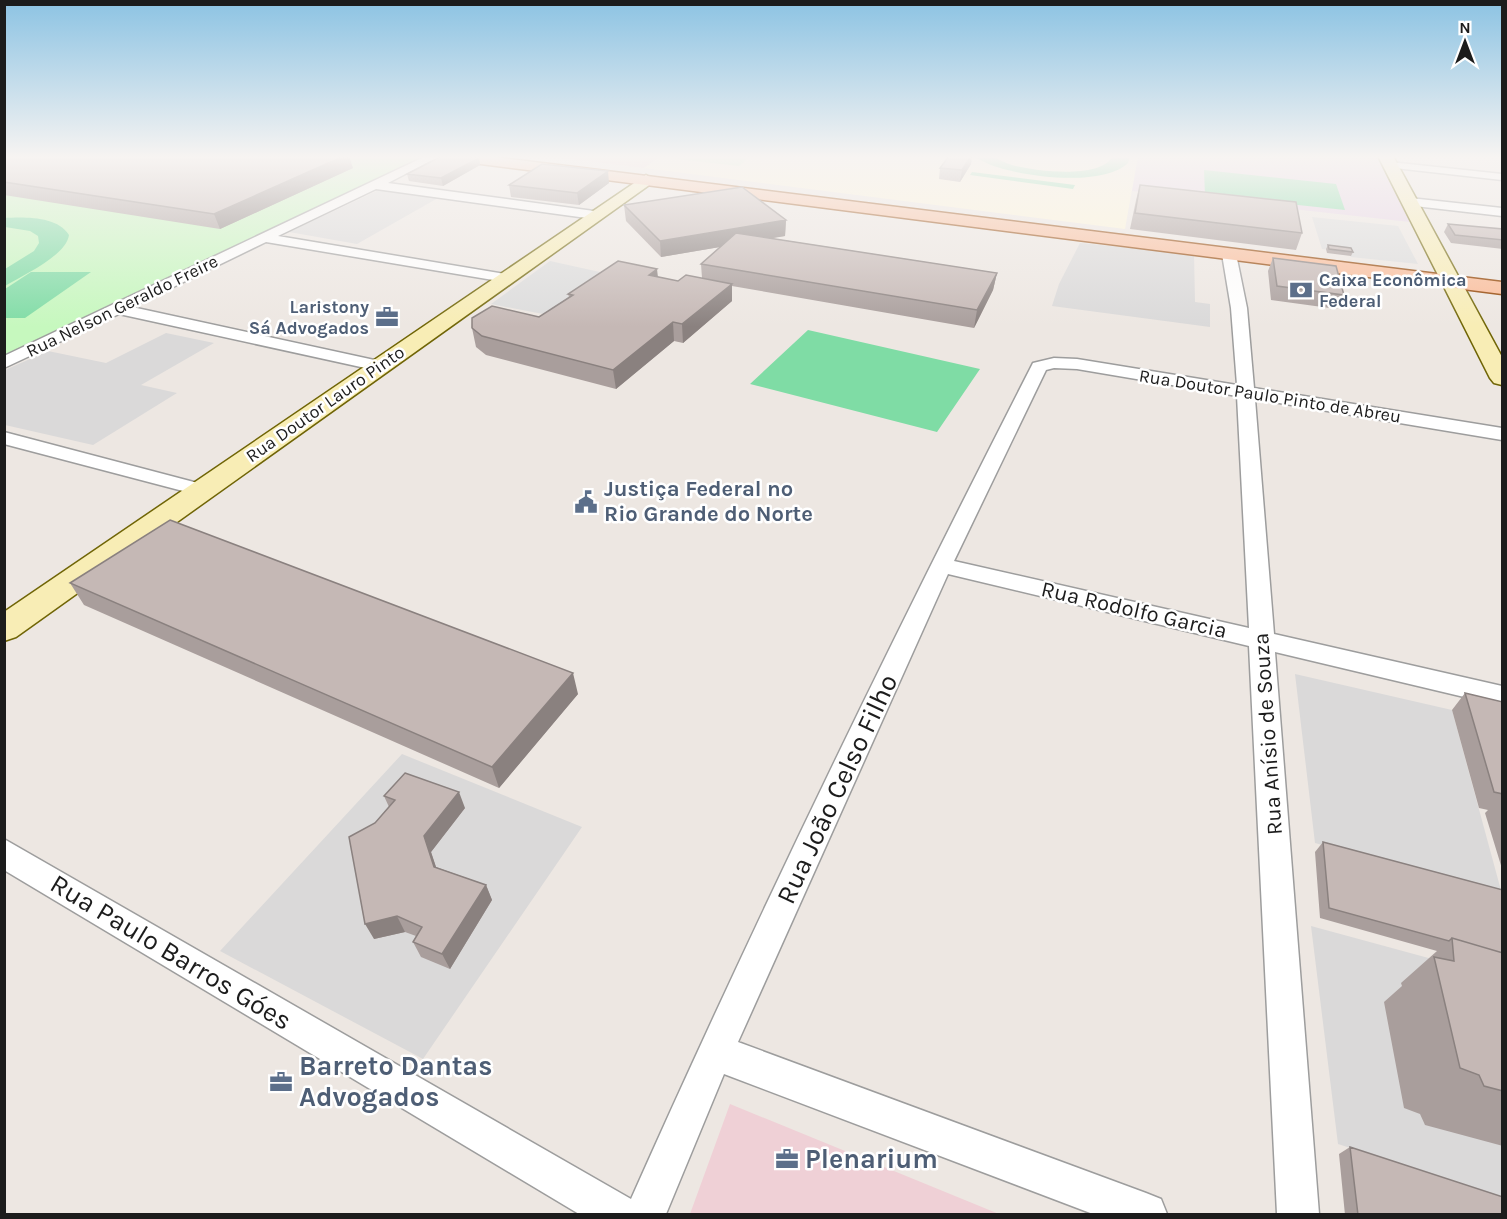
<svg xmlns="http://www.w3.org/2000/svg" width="1507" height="1219" viewBox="0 0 1507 1219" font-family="Karla,sans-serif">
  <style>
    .residential { fill: #dad9d9 }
    .commercial { fill: #efd0d6 }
    .industrial { fill: #e6d3e6 }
    .education { fill: #fff7d9 }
    .park { fill: #c6f8be }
    .pitch { fill: #7fdca5 }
    .parking { fill: #dcdcdc }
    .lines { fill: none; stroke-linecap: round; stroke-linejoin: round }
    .street-casing { stroke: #9d9d9d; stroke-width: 3 }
    .secondary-casing { stroke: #706506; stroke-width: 3 }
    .primary-casing { stroke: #924302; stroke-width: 3 }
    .street { fill: #fff; fill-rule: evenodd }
    .secondary { fill: #f8edb5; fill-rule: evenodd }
    .primary { fill: #fabc99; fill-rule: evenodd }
    .wall { fill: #a99e9c }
    .shaded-wall { fill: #8a817f }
    .building { fill: #c5b8b5; stroke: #8a817f; stroke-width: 1.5 }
    .labels { text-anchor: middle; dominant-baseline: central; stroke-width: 5; stroke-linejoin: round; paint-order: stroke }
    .far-service-label { font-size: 18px; font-weight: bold; fill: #4e5e75; stroke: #fff; text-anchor: start }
    .far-street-label { font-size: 18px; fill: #1c1c1c; stroke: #fff }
    .service-label { font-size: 22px; font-weight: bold; fill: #4e5e75; stroke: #fff; text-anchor: start }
    .street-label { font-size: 22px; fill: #1c1c1c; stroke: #fff }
    .near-street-label { font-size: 27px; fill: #1c1c1c; stroke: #fff }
    .near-service-label { font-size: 27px; font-weight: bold; fill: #4e5e75; stroke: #fff; text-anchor: start }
  </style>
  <rect width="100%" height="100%" fill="#ede7e2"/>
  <path class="residential" d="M381 189 438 198 357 244 289 232Z
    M1080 243 1194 254 1195 302 1210 304V327L1052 306 1059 284Z
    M166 333 214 343 141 385 177 393 93 445 5 425V370L48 351 106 363Z
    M1295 674 1452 710 1502 894 1315 843Z
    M402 754 582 827 423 1059 220 951Z
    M1311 926 1502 978V1197L1338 1144Z"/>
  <path class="commercial" d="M546 156H661L644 168Z
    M730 1104 999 1214H690Z"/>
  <path class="industrial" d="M1138 156H1379L1410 222 1132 191Z"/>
  <path class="education" d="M661 156H1138L1125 229 644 168Z"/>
  <path class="park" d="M4 156H426L5 358Z
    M680 156H750L739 166 676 159Z"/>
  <path class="pitch" d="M967 156C974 156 984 154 990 156 998 158 1004 163 1012 165 1034 171 1100 180 1113 156H1130L1128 163C1103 187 1027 177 997 167 986 164 978 157 967 156Z
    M1204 170 1336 184 1345 210 1205 195Z
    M972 172 1075 185 1073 189 970 175Z
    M4 218C25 217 57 216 69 235 66 256 23 275 5 286V269L34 251 39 243 38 236 30 231 5 227Z
    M31 272H91L25 318H5V289Z
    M808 330 980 369 937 432 750 384Z"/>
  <path class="parking" d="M1312 217 1398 226 1418 264 1351 257 1349 252 1322 249Z
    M550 261 618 276 565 312 543 314 491 304Z"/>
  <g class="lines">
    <g class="street-casing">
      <path id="street" d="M426 156H440L388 183 594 211 600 215 594 219 376 189 278 236 505 274 512 278 505 282 266 242 132 307 379 361 387 366 385 370 379 371 119 314 4 368V356Z
        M1390 162 1502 174V180L1386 167V163Z
        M1410 198 1502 208V216L1406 205 1404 202Z
        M1229 250 1236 254 1247 308 1254 388 1502 428V440L1255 399 1274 634 1502 686V706L1275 652 1319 1214H1277L1249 646 948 574 738 1042 1146 1193 1161 1199 1167 1214H1093L724 1074 666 1214H579L4 870V839L631 1199C756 918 891 641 1031 367L1033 363 1054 358 1077 359 1237 385 1231 308 1222 254ZM1054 368 1077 369 1237 396 1249 628 954 561 1046 370Z
        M4 432 209 486 212 490 209 494 202 496 4 444Z"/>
    </g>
    <g class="secondary-casing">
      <path id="secondary" d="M1378 156H1393L1502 357V385L1494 383 1490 378Z
        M646 175 654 180 652 183 16 637 4 641V612Z"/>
    </g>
    <g class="primary-casing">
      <path id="primary" d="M442 156H486L1502 282V294L449 160Z"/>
    </g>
    <use href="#street" class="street"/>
    <use href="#secondary" class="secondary"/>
    <use href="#primary" class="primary"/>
  </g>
  <path class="wall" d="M4 156 353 168 220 229 4 195Z
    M949 156H972L971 164 960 182 939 179 940 168Z
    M479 158 480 165 443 186 409 181 407 174Z
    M609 183 579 205 511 197 509 185Z
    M1140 185 1302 233 1296 250 1130 229 1136 200Z
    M624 205 786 220 785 236 770 238 997 273 993 290 974 328 732 286V301L683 343 674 341 616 389 486 355 476 347 472 328 539 317 569 297 568 294 658 277 678 281 702 278 701 264 720 247 661 257 626 221Z
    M1448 224 1503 229V249L1451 243 1444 232Z
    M1328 245 1353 252 1351 256 1327 253 1326 249Z
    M1273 258 1344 295 1337 309 1271 300 1268 271Z
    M70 583 578 694 499 788 84 605Z
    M1465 693 1503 702V872L1485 813 1488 810 1479 808 1452 710Z
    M384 796 465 808 431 852 436 867 486 885 492 900 450 969 421 957 413 942 416 936 405 932 374 939 375 823 389 807Z
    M1323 842 1503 890V1146L1425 1125 1420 1114 1404 1108 1384 1002 1402 986 1401 983 1437 951 1320 918 1315 852Z
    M1350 1147 1503 1215H1345L1339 1154Z"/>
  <path class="shaded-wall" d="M344 156H349L353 168 220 229 214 214Z
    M971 156H972L971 164 960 182 962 170Z
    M479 158 480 165 443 186 441 178Z
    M608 171 609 183 579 205 577 193Z
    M786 220 785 236 661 257 660 241Z
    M657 269 659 286 649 275Z
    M997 273 993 290 974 328 977 310Z
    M732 284V301L683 343 682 324Z
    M673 322 674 341 616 389 613 370Z
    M573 673 578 694 499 788 492 767Z
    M459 792 465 808 431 852 441 882 434 867 424 836Z
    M486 885 492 900 450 969 442 954Z
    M397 916 405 932 374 939 365 924Z"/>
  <path class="building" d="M4 156H344L214 214 4 182Z
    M442 156H463L479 158 441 178 407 174Z
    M949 156H971L962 170 940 168Z
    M542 164 608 171 577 193 509 185Z
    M1140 185 1296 202 1302 233 1135 213Z
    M742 187 786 220 660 241 624 205Z
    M1448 224 1503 229V240L1455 235Z
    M736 233 997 273 977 310 701 264Z
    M1328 245 1351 248 1353 252 1329 249Z
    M1273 258 1336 266 1344 295 1277 286Z
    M618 261 657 269 649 275 678 281 686 275 732 284 682 324 673 322 613 370 482 336 472 328V318L492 306 539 317 573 295 568 294Z
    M170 520 573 673 492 767 70 583Z
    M1465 693 1503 702V794L1494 792Z
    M405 773 459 792 424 836 434 867 486 885 442 954 413 942 422 927 397 916 365 924 349 837 375 823 395 800 384 796Z
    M1323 842 1503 890V953L1452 938 1449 941 1329 908Z
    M1452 938 1503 953V1091L1484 1086 1479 1075 1460 1068 1434 957 1454 961Z
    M1350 1147 1503 1197V1215H1358Z"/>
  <linearGradient id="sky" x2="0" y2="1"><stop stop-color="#8cc3e3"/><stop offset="0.48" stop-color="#f7f4f2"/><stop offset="1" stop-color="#f7f4f2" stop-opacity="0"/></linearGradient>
  <rect width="1507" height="327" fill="url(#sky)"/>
  <defs>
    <g id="bank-bare" transform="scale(1.8)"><path d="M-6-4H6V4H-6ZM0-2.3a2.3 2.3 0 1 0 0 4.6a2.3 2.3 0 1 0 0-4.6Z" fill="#5c6f8a" stroke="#fff" stroke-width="2.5" paint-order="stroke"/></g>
    <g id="office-bare" transform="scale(1.8)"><path d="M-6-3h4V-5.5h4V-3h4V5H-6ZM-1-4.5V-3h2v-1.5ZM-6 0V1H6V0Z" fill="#5c6f8a" stroke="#fff" stroke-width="2.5" paint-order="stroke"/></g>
    <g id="civic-bare" transform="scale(1.8)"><path d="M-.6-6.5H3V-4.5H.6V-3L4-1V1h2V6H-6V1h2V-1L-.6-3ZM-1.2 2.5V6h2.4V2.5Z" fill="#5c6f8a" stroke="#fff" stroke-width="2.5" paint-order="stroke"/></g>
  </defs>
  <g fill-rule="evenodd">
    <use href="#bank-bare" x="1301" y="290"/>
    <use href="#office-bare" x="387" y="317"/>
    <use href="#civic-bare" x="586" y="502"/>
    <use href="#office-bare" x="281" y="1082"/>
    <use href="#office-bare" x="787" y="1159"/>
  </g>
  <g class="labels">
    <g class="far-service-label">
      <text x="1319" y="280">Caixa Econômica<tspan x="1319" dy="21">Federal</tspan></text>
      <text x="369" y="307" text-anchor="end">Laristony<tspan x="369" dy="21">Sá Advogados</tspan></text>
    </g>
    <g class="far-street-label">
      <text transform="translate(122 306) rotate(-26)">Rua Nelson Geraldo Freire</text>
      <text transform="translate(1270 396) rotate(9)">Rua Doutor Paulo Pinto de Abreu</text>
      <text transform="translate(325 404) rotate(-35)">Rua Doutor Lauro Pinto</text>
    </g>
    <g class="service-label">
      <text x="604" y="489">Justiça Federal no<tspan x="604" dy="25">Rio Grande do Norte</tspan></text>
    </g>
    <g class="street-label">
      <text transform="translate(1134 610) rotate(13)">Rua Rodolfo Garcia</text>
      <text transform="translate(1268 734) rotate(-94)">Rua Anísio de Souza</text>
    </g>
    <g class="near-street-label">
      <text transform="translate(837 789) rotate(-65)">Rua João Celso Filho</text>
      <text transform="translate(171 952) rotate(31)">Rua Paulo Barros Góes</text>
    </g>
    <g class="near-service-label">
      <text x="299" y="1066">Barreto Dantas<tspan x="299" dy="31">Advogados</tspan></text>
      <text x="805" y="1159">Plenarium</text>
    </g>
  </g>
  <rect width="1507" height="1219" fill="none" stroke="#1c1c1c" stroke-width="12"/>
  <g transform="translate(1465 42)" stroke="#ffffff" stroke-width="4.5" paint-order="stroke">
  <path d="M0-4.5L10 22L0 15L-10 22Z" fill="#1c1c1c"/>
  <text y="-9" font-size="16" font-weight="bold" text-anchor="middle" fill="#1c1c1c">N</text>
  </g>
</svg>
